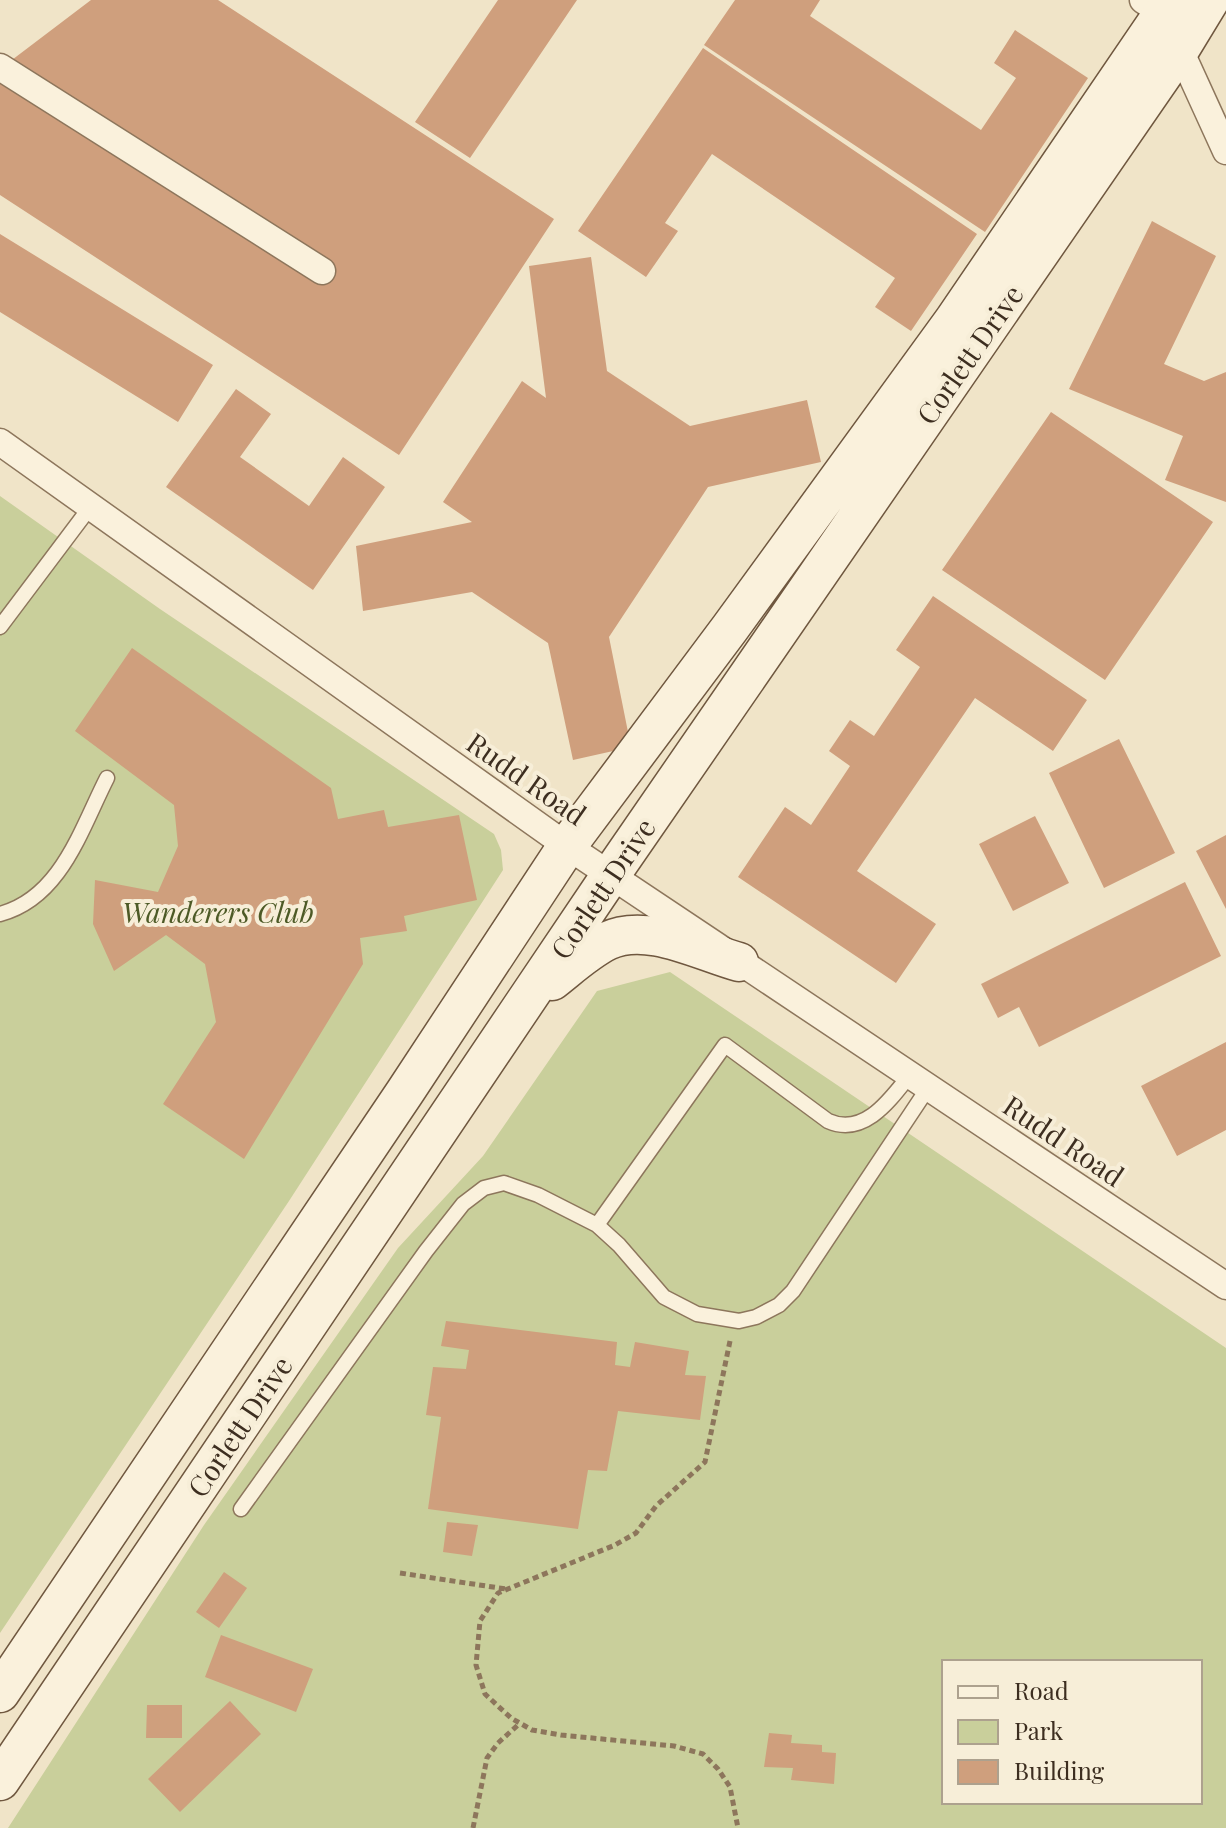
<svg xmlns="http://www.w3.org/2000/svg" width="1226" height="1828" viewBox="0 0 1226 1828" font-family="'Playfair Display',serif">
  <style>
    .green { fill: #c9cf9b; fill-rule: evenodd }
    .building { fill: #cf9f7d }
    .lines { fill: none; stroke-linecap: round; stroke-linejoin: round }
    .lane-casing { stroke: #8d765c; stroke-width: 17 }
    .street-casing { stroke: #8d765c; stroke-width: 29 }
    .secondary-casing { stroke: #6f573f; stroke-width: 41 }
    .path { stroke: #8d765c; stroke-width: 5; stroke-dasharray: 6 4; stroke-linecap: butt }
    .lane { stroke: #faf1dc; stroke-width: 14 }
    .street { stroke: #faf1dc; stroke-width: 26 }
    .secondary { stroke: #faf1dc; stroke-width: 38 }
    .labels { text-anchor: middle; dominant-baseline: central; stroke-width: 8; stroke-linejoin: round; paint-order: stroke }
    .street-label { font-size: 28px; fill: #3d2e20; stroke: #f7eed8 }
    .park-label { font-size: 28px; font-style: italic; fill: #4d5a26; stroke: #f7eed8 }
  </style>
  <rect width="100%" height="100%" fill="#f0e4c8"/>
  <path class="green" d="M0 496 160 609 494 834 501 850 503 870 289 1201 0 1633Z
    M670 972 1226 1348V1828H8L204 1525 398 1248 483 1156 597 991ZM944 1662H1200V1802H944Z"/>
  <path class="building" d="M91 0H218L554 219 399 455 0 195V69Z
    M498 0H577L470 158 415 122Z
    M735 0H820L810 16 981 130 1016 78 994 63 1015 30 1088 78 985 232 704 45Z
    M703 48 977 234 911 331 875 307 895 278 712 154 665 223 678 231 646 277 578 231Z
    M1152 221 1216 256 1164 364 1204 381 1226 372V502L1165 480 1183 436 1069 389Z
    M0 234 213 365 178 422 0 312Z
    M591 257 607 371 690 426 807 400 821 462 708 487 609 637 631 747 573 760 548 643 472 592 363 611 356 546 472 522 443 502 522 381 546 398 529 266Z
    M236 389 271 414 240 457 309 506 343 457 385 487 313 590 166 487Z
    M1051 412 1213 522 1105 680 942 570Z
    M933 596 1087 700 1053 751 975 698 857 871 936 924 896 983 738 877 785 807 811 825 850 766 829 751 850 720 874 736 920 667 896 650Z
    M132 648 331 788 338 819 384 810 388 827 459 815 477 900 404 916 407 931 360 938 363 964 244 1159 163 1104 216 1022 205 964 166 935 114 971 93 924 95 880 158 892 178 846 174 805 75 731Z
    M1119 739 1175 853 1104 888 1049 773Z
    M1035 816 1069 883 1013 911 979 844Z
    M1226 835V909L1196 851Z
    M1185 882 1221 956 1039 1047 1019 1007 998 1018 981 984Z
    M1226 1042V1130L1177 1156 1141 1086Z
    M446 1321 617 1342 615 1365 630 1367 635 1342 689 1351 685 1375 706 1376 700 1420 618 1411 607 1471 588 1470 578 1529 428 1509 441 1417 426 1415 433 1367 466 1369 469 1350 441 1346Z
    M447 1522 478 1525 472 1556 443 1552Z
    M224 1572 247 1588 219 1628 196 1612Z
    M221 1635 313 1669 296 1712 205 1677Z
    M230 1701 261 1734 180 1812 148 1779Z
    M147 1705H182V1738H146Z
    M769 1733 792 1735 791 1743 822 1745V1752L836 1753 834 1784 791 1780 793 1768 764 1767Z"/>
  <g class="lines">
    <g class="lane-casing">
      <path id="lane" d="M0 627 91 506
        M0 914C61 898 81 829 107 778
        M597 1225 725 1045 828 1121C864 1137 890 1100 909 1076
        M241 1509 426 1251 463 1204 484 1188 504 1183 538 1195 597 1225 619 1245 664 1297 697 1314 739 1321 756 1317 779 1305 793 1291 928 1088"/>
    </g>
    <g class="street-casing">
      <path id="street" d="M1143 0 1163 13 1226 151
        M0 67 322 271
        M0 442 567 846 1226 1286"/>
    </g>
    <g class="secondary-casing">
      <path id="secondary" d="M552 981C570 967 587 951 607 941 647 922 699 951 739 962
        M0 1693 405 1092 567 846 730 628 954 320 1172 0
        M0 1781 610 876 1179 51 1210 0"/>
    </g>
    <path class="path" d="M730 1341 705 1462 656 1506 636 1533 615 1545 498 1593 480 1621 476 1665 485 1694 511 1718 532 1730 561 1735 674 1746 703 1754 718 1769 730 1787 738 1828
      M400 1573 506 1589
      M473 1828 487 1758 498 1743 519 1724"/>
    <use href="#lane" class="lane"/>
    <use href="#street" class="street"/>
    <use href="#secondary" class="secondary"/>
  </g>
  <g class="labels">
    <g class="street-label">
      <text transform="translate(969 354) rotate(-55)">Corlett Drive</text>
      <text transform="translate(527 778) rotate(35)">Rudd Road</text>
      <text transform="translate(602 888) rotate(-56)">Corlett Drive</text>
      <text transform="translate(1064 1140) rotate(34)">Rudd Road</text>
      <text transform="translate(239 1426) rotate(-56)">Corlett Drive</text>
    </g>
    <g class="park-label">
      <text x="218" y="911">Wanderers Club</text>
    </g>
  </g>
  <rect x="942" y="1660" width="260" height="144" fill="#f7eed8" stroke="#ada18e" stroke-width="2"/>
  <rect x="958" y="1686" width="40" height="12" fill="#faf1dc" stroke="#ada18e" stroke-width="2"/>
  <text x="1014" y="1700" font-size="24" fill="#3d2e20">Road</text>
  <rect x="958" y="1720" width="40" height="24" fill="#c9cf9b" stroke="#ada18e" stroke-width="2"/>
  <text x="1014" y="1740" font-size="24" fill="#3d2e20">Park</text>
  <rect x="958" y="1760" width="40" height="24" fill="#cf9f7d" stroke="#ada18e" stroke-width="2"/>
  <text x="1014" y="1780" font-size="24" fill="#3d2e20">Building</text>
</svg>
